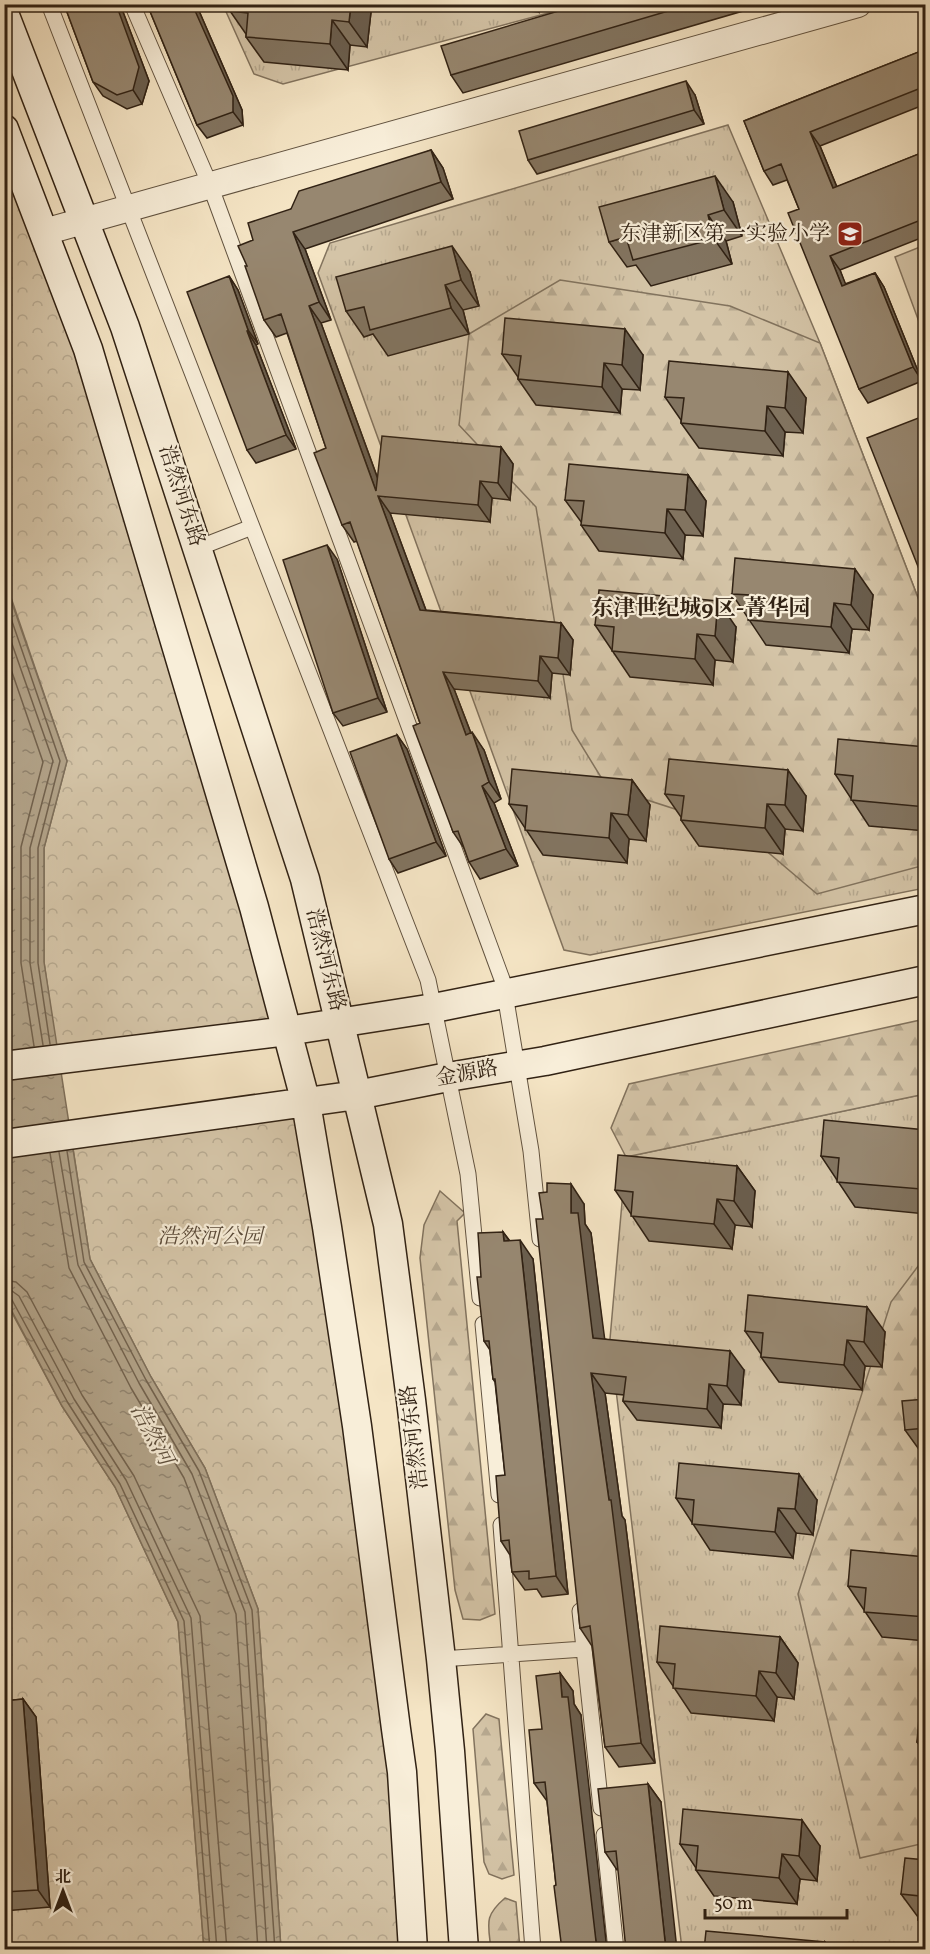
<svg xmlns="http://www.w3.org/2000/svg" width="930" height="1954" viewBox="0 0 930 1954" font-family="Vollkorn,'Noto Serif SC',serif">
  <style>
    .grass { fill: url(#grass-tufts); stroke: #82735e; stroke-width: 1.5 }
    .forest { fill: url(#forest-firs); stroke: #82735e; stroke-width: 1.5 }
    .park { fill: url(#park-crowns); stroke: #82735e; stroke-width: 1.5 }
    .pitch { fill: #d4c4a7; stroke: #82735e; stroke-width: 1.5 }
    .water { fill: url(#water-ripples); stroke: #7e6f5a; stroke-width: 1.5 }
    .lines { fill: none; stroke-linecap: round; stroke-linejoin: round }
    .shore { stroke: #72624e; stroke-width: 1.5 }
    .pedestrian-casing { stroke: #625340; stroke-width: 17 }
    .tertiary-casing { stroke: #625340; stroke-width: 28 }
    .secondary-casing { stroke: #312214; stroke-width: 31 }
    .pedestrian { stroke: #f8eed9; stroke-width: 15 }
    .tertiary { stroke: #f8eed9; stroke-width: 26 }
    .secondary { stroke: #f8eed9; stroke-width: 28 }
    .wall { fill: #827460; stroke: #312214; stroke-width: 1.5 }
    .shaded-wall { fill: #6a5e4e; stroke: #312214; stroke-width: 1.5 }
    .building { fill: #978770; stroke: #312214; stroke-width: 1.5 }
    .labels { text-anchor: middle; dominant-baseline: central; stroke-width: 4.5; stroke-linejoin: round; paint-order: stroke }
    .poi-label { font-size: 21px; fill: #312214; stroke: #f8eed9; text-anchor: end }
    .street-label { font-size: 21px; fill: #312214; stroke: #f8eed9 }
    .park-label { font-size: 21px; font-style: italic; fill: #5a4a39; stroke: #f8eed9 }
    .neighbourhood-label { font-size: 22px; font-weight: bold; fill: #312214; stroke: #f8eed9 }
    .water-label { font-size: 22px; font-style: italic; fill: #5e4f3d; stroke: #f8eed9 }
  </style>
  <defs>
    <pattern id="grass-tufts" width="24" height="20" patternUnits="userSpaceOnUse" patternTransform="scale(1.5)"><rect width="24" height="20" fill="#d4c4a7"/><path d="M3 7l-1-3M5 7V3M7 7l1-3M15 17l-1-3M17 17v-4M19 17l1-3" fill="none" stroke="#b6a88f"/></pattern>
    <pattern id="forest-firs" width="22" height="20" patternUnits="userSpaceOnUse" patternTransform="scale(1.5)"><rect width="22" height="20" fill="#d4c4a7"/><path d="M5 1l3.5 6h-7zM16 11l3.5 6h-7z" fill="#b6a88f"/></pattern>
    <pattern id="park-crowns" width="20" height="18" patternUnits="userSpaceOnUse" patternTransform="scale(1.5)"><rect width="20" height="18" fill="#d4c4a7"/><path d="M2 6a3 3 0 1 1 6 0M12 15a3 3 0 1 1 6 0" fill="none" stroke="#b6a88f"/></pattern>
    <pattern id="water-ripples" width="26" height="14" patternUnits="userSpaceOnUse" patternTransform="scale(1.5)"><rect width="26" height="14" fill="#b2a389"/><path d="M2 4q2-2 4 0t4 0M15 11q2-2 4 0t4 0" fill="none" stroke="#91846f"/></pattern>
  </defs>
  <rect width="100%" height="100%" fill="#f5e5c5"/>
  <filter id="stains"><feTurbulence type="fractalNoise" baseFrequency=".00333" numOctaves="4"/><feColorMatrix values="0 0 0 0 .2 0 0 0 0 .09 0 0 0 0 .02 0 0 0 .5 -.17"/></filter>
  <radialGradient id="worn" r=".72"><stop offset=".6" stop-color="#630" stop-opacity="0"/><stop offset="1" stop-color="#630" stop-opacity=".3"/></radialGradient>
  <path class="grass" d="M223 5H578L283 84 254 74Z
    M728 125 820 343 925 616V888L590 955 564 950 318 273 330 243Z
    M925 1094V1949H682L610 1339 626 1157Z"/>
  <path class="forest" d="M560 280 730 306 820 343 925 616V865L817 894 743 831 607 787 572 730 536 507 459 425 469 334Z
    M925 1019V1094L626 1157 611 1128 629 1084Z
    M440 1191 465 1213 457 1221 495 1614 480 1620 463 1619 455 1590 420 1258 424 1225Z
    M925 1257V1843L860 1858 798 1594 891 1302Z
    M486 1714 499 1719 500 1731 514 1875 502 1879 489 1874 484 1862 473 1729Z
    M505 1898 516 1902 520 1949H491C488 1923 484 1916 505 1898Z"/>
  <path class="park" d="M4 129 287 1031 58 1060 44 962V848L67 761 5 580Z
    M306 1103 413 1949H281L258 1609 205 1468 151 1377 90 1259 71 1135Z
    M4 1298 62 1406 115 1487 178 1622 204 1949H5Z"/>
  <path class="pitch" d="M925 245H926L925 338 895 257Z"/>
  <path class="water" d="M4 580 67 761 44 848V962L90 1259 151 1377 205 1468 258 1609 281 1949H204L178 1622 115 1487 62 1406 5 1298Z"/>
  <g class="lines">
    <path class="shore" d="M4 598 60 761 38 848V963L50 1044
      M4 621 53 761 30 848V963L43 1045
      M4 649 43 762 21 847V963L34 1046
      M67 1151 84 1262 146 1380 199 1471 252 1610 275 1950
      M59 1152 78 1265 139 1383 192 1474 245 1612 267 1950
      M50 1153 69 1268 131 1388 184 1478 236 1614 258 1950
      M4 1280 16 1282 27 1292 82 1395 134 1476 200 1616 227 1950
      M4 1289 12 1291 19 1296 74 1399 126 1480 191 1618 217 1950
      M4 1297 12 1300 68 1403 120 1484 184 1621 210 1950"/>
    <g class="pedestrian-casing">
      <path id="pedestrian" d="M49 4 428 980 468 1174 480 1298
        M132 4 210 185 503 982 531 1151 540 1239
        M198 548 252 527
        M483 1324 499 1495
        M501 1525 533 1950
        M580 1611 601 1808
        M441 1659 584 1649
        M604 1835 616 1950"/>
    </g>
    <g class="tertiary-casing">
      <path id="tertiary" d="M44 232 858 4"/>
    </g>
    <g class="secondary-casing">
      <path id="secondary" d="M4 13 125 327 305 879 388 1224 411 1400 441 1659 450 1751 464 1950
        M4 129 88 349 254 907 306 1103 327 1227 357 1426 396 1729 402 1772 413 1950
        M4 1066 287 1031 434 1008 926 909
        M4 1144 357 1095 448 1077 545 1061 926 980"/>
    </g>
    <use href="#pedestrian" class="pedestrian"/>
    <use href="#tertiary" class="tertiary"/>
    <use href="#secondary" class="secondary"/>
  </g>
  <path class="wall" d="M64 4H120L149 81 142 104 127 109 103 96 93 82Z
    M147 4H196L242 110 243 125 207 138 197 125Z
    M230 4H365L371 12 367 47 350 45 348 70 264 62 246 37V34L230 11Z
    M455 4H540L539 12Z
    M582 4H767L463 93 451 75Z
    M926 49V104L820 146 837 187 926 151V236L840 270 845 284 875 273 884 287 922 381 868 403 859 389 799 209 787 180 773 185 764 171 744 121Z
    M695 95 704 124 537 174 528 160Z
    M431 150 443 168 453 199 305 249 331 320 321 323 378 479 501 447 513 464 510 500 492 498 490 522 390 513 426 610 561 623 573 640 570 675 552 673 550 698 454 689 471 733 484 750 501 799 494 803 518 866 480 879 469 862 464 848 453 832 420 723 357 541 354 542 342 525 326 448 287 333 276 337 264 320 247 266 253 240 291 209Z
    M733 202 742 236 726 241 732 264 651 286 636 265 627 267 609 242Z
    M470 272 479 306 463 310 469 334 388 356 373 334 364 337 346 311Z
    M229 276 238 290 258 344 256 345 296 449 256 463 247 450Z
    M502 354 643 355 640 390 622 389 620 413 536 405 518 379V377Z
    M665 397 806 398 803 433 785 432 783 456 699 448 681 423V420Z
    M926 415V577L919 569Z
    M688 475 706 501 703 536 685 535 683 559 599 551 581 525 582 523 565 500Z
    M337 559 387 712 343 726 333 713Z
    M732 594 873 595 869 630 852 629 849 653 766 645Z
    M595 625 736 627 733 662 715 660 713 685 630 677Z
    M397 735 407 749 446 856 398 873 389 859Z
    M926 747V831L869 826 835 774Z
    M632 780 650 805 646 841 629 839 627 863 543 855 509 804Z
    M665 794 806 796 803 831 785 829 783 854 699 846 681 820V817Z
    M926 1130V1214L855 1207 821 1156Z
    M737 1166 755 1191 752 1227 735 1225 732 1249 649 1241 615 1190Z
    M547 1192 584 1204 585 1224 591 1233 604 1339 744 1370 741 1405 723 1404 721 1428 637 1420 623 1401 624 1395 605 1393 622 1516 625 1520 655 1763 619 1767 605 1747 592 1646 580 1628 543 1219Z
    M503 1232 510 1241 533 1259 568 1594 542 1597 537 1589 525 1590 512 1572 510 1555 501 1541 505 1475 495 1382 493 1379 490 1350 484 1341 481 1277Z
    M745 1331 885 1332 882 1367 865 1366 862 1390 779 1382 761 1357V1354Z
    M926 1399V1455H923L905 1430Z
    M676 1498 817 1500 813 1535 796 1533 793 1558 710 1550Z
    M926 1557V1641L882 1637 848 1586Z
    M4 1570 10 1604 4 1605Z
    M780 1637 798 1663 794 1699 777 1697 774 1721 691 1713 657 1662Z
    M560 1673 573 1691 574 1704 581 1715 556 1885 547 1801 534 1783 542 1729Z
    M23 1699 36 1717 50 1907 4 1911V1701Z
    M926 1707V1754L917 1742Z
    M648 1784 661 1802 617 1870 605 1852Z
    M680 1844 820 1846 817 1881 800 1879 797 1904 714 1896 696 1870V1868Z
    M926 1860V1931L918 1920V1917L901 1894Z"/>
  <path class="shaded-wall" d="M116 4H120L149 81 142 104 133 90Z
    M192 4H196L242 110 243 125 233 112Z
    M351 4H365L371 12 367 47 349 22Z
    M533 4H540L539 12Z
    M332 20 350 45 348 70 330 44Z
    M686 81 695 95 704 124 694 110Z
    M810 132 820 146 843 202 833 188Z
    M431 150 443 168 453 199 441 182Z
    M715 176 733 202 742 236 724 210Z
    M708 215 726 241 732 264 714 239Z
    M293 232 305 249 331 320 319 302Z
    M452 246 470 272 479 306 461 280Z
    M830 256 840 270 852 300 842 286Z
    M875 273 884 287 922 381 913 367Z
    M229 276 238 290 258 344 248 330Z
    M445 285 463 310 469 334 451 308Z
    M309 306 321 323 384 496 376 491Z
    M625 329 643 355 640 390 622 365Z
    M247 331 256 345 296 449 286 435Z
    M604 363 622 389 620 413 602 387Z
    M788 372 806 398 803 433 785 408Z
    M767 406 785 432 783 456 765 431Z
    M501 447 513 464 510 500 498 483Z
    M688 475 706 501 703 536 685 510Z
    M480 481 492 498 490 522 478 505Z
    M378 496 390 513 432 627 420 610Z
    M667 509 685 535 683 559 665 533Z
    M327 545 337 559 387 712 378 698Z
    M855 569 873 595 869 630 851 605Z
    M718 601 736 627 733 662 715 636Z
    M834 603 852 629 849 653 831 627Z
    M561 623 573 640 570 675 558 658Z
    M697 634 715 660 713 685 695 659Z
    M540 656 552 673 550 698 538 681Z
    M443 672 454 689 478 752 466 735Z
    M472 732 484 750 501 799 489 782Z
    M397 735 407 749 446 856 436 842Z
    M788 770 806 796 803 831 785 805Z
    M632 780 650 805 646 841 628 815Z
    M482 786 494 803 518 866 506 849Z
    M767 804 785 829 783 854 765 828Z
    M611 813 629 839 627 863 609 838Z
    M923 1165 926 1168V1196L921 1189Z
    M737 1166 755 1191 752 1227 734 1201Z
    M571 1184 584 1204 585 1224 591 1233 607 1357 593 1338 571 1213Z
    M717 1199 735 1225 732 1249 714 1224Z
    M503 1232 516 1250 504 1241Z
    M520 1240 533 1259 568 1594 556 1576Z
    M867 1307 885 1332 882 1367 864 1342Z
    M847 1340 865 1366 862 1390 844 1365Z
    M730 1351 744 1370 741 1405 727 1386Z
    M591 1373 605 1393 622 1516 625 1520 655 1763 641 1743 609 1500Z
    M709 1384 723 1404 721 1428 707 1409Z
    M799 1474 817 1500 813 1535 795 1509Z
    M778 1508 796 1533 793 1558 775 1532Z
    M4 1570 10 1604 4 1596Z
    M780 1637 798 1663 794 1699 776 1673Z
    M759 1671 777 1697 774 1721 756 1696Z
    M560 1673 573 1691 574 1704 581 1715 607 1950H597L562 1697Z
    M23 1699 36 1717 50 1907 38 1890Z
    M648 1784 661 1802 677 1950H666Z
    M802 1820 820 1846 817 1881 799 1856Z
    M782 1854 800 1879 797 1904 779 1878Z
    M825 1942 831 1950H825Z"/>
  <path class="building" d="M64 4H116L139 67 133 90 117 95 93 82Z
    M147 4H192L233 96V112L197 125Z
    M230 4H351L349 22 332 20 330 44 246 37 248 13 230 11Z
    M582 4H692L451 75 441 46Z
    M926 49V86L810 132 833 188 926 151V218L830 256 842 286 875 273 913 367 859 389 788 213 799 209 781 164 764 171 744 121Z
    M686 81 694 110 528 160 519 131Z
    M431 150 441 182 293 232 319 302 309 306 376 491 382 436 501 447 498 483 480 481 478 505 378 496 420 610 561 623 558 658 540 656 538 681 443 672 466 735 472 732 489 782 482 786 506 849 469 862 458 831 453 832 413 726 420 723 350 522 342 525 314 453 326 448 281 314 264 320 245 266H247L238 246 253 240 248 223 291 209 299 191Z
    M715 176 724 210 708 215 714 239 633 260 626 237 609 242 599 207Z
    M452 246 461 280 445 285 451 308 370 330 364 307 346 311 336 277Z
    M229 276 248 330 247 331 286 435 247 450 187 292Z
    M505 318 625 329 622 365 604 363 602 387 518 379 521 356 502 354Z
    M669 361 788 372 785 408 767 406 765 431 681 423 684 398 665 397Z
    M926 415V566L919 569 867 438Z
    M569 464 688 475 685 510 667 509 665 533 581 525 584 501 565 500Z
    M327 545 378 698 333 713 283 560Z
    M735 558 855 569 851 605 834 603 831 627 748 620 750 595 732 594Z
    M599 590 718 601 715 636 697 634 695 659 612 651 614 627 595 625Z
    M397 735 436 842 389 859 350 752Z
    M838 739 926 747V807L851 800 853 776 835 774Z
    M669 759 788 770 785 805 767 804 765 828 681 820 684 796 665 794Z
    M512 769 632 780 628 815 611 813 609 838 525 830 527 806 509 804Z
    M824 1120 926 1130V1165H923L921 1189 837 1182 839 1158 821 1156Z
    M618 1155 737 1166 734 1201 717 1199 714 1224 631 1216 633 1192 615 1190Z
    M547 1183 571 1184V1213H578L593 1338 730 1351 727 1386 709 1384 707 1409 623 1401 626 1377 591 1373 609 1500H611L641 1743 605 1747 590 1626 580 1628 536 1219H543L539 1193 547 1192Z
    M503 1232 504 1241 520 1240 556 1576 529 1579V1571L512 1572 509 1540 501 1541 496 1476 505 1475 495 1379H493L489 1341H484L477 1277H481L478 1233Z
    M748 1295 867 1307 864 1342 847 1340 844 1365 761 1357 763 1333 745 1331Z
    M926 1399V1428L905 1430 902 1401Z
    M679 1463 799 1474 795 1509 778 1508 775 1532 692 1524 694 1500 676 1498Z
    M851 1550 926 1557V1617L864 1612 866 1588 848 1586Z
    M660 1626 780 1637 776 1673 759 1671 756 1696 673 1688 675 1664 657 1662Z
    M560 1673 562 1697H568L597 1950H562L554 1886 556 1885 545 1782 534 1783 529 1730 542 1729 536 1676Z
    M23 1699 38 1890 4 1892V1701Z
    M920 1706 926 1707V1743L917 1742Z
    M648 1784 666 1950H626L616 1851 605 1852 598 1789Z
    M683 1809 802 1820 799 1856 782 1854 779 1878 696 1870 698 1846 680 1844Z
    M905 1858 926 1860V1920H918L920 1896 901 1894Z
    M706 1931 825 1942V1950H704Z"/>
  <defs>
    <g id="school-square" transform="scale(1.35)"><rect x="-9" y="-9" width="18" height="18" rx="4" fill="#8f2418" stroke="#f8eed9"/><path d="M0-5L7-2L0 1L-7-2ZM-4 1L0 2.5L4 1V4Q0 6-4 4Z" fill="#fff"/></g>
  </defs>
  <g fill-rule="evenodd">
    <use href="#school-square" x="850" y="234"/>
  </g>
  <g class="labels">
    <g class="poi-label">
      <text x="830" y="234">东津新区第一实验小学</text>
    </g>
    <g class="street-label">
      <text transform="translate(181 496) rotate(72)">浩然河东路</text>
      <text transform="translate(325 960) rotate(76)">浩然河东路</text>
      <text transform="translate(467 1074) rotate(-10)">金源路</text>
      <text transform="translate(415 1437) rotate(-97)">浩然河东路</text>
    </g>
    <g class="park-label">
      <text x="210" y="1237">浩然河公园</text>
    </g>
    <g class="neighbourhood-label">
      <text x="701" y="609">东津世纪城9区-菁华园</text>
    </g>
    <g class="water-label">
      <text transform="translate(151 1435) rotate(62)">浩然河</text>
    </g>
  </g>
  <rect width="930" height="1954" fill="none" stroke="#f5e5c5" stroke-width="24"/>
  <rect x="6" y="6" width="918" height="1942" fill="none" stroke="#312214" stroke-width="3"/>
  <rect x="12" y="12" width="906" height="1930" fill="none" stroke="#312214" stroke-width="1.5"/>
  <g transform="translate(63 1891)" stroke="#f8eed9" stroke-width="4.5" paint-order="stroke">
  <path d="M0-4.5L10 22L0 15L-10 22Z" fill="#312214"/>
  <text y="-9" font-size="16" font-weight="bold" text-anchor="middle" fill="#312214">北</text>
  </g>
  <path d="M705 1909v9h142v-9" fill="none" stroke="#312214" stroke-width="3"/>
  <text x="714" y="1909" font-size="18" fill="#312214" stroke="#f8eed9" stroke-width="4.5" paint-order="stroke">50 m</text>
  <rect width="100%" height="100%" filter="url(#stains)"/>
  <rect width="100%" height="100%" fill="url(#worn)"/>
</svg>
